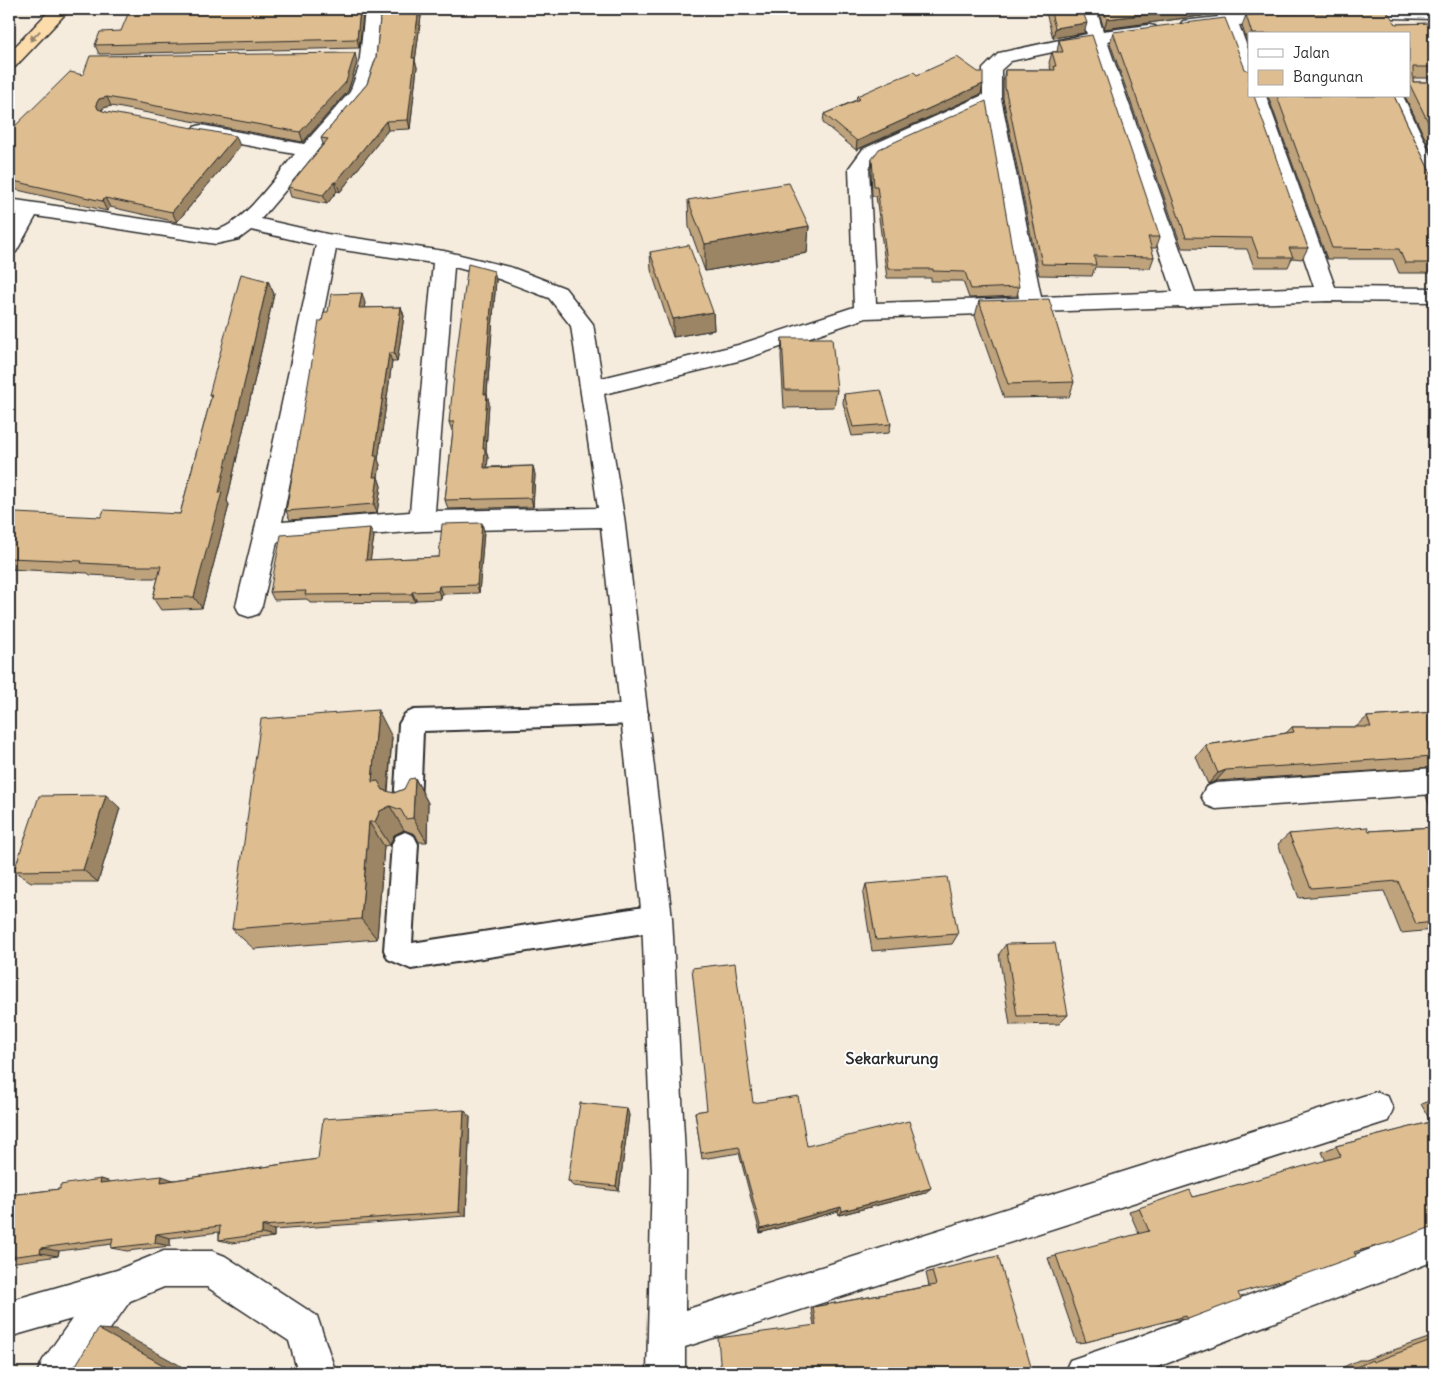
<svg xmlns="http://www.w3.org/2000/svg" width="1443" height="1382" viewBox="0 0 1443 1382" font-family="Delius,sans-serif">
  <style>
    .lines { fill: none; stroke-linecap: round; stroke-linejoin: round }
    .lane-casing { stroke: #2b2b2b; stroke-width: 4 }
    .street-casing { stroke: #2b2b2b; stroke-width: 3 }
    .highway-casing { stroke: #2b2b2b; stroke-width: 3 }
    .lane { fill: #fff; fill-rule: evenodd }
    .street { fill: #fff; fill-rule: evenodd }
    .highway { fill: #fddcac; fill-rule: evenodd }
    .wall { fill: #bfa37c; stroke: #2b2b2b }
    .shaded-wall { fill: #9b8565; stroke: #2b2b2b }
    .building { fill: #debe90; stroke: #2b2b2b }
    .oneway { fill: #94846c }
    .labels { text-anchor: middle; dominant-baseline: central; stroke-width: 4; stroke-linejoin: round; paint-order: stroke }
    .quarter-label { font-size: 16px; font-weight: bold; fill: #2b2b2b; stroke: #fff }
  </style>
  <rect width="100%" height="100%" fill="#f5ecde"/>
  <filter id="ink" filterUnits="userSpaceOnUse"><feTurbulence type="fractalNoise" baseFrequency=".02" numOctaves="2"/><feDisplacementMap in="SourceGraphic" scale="10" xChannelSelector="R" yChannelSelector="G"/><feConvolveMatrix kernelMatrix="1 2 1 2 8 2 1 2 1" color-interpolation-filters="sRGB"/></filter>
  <g filter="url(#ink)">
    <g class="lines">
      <g class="lane-casing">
        <path id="lane" d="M636 704 645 707 648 714 645 721 636 724 423 731 420 805 416 813 407 816 398 813 394 805 399 724 405 714 414 710Z
          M405 832 414 836 418 844 412 943 657 905 666 909 670 918 666 927 657 931 411 969 388 959 384 950 392 844 396 836Z"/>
      </g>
      <g class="street-casing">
        <path id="street" d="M365 9H383L377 67 368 93 261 219 327 234 444 251 513 268 565 288 593 324 602 378 738 345 854 307 849 168 863 149 983 95V69L999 53 1087 34 1078 9H1096L1103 31 1149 25 1155 26 1158 30 1155 34 1149 35 1107 41 1195 292 1314 287 1248 96 1249 94V96H1266L1335 287 1434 288V302L1327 301 1195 306 1187 308 1181 307 866 318 742 360 604 394 624 517 672 918 686 1172 685 1310 1376 1092 1388 1097 1393 1109 1388 1121 685 1347V1373H647L652 1172 642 918 601 527 422 531 277 542 262 606 258 614 249 617 240 614 236 606 254 533 316 245 251 230 239 239 216 244 36 216 16 252 9 254V228L17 213 9 211V199L216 230C243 225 276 176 295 154L201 137 194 135 191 131 194 127 201 125 304 144 350 92 359 67ZM1090 44 1173 292 1041 297 1001 98V70L1011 61ZM985 108 1019 298 876 303 869 168 877 157ZM336 249 433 263 410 512 282 522ZM454 267 499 279 549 298 571 326 598 508 435 511Z
          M1215 9H1233L1235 15 1280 11 1286 12 1289 16 1286 20 1280 21 1239 25 1249 52V80L1242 79 1240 75 1222 27 1189 30 1183 29 1180 25 1183 21 1218 17Z
          M1345 9H1434V19L1351 17 1345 16 1342 12Z
          M1385 96H1403L1434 161V187L1427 185 1424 181Z
          M1434 768V794L1216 809 1206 805 1201 796 1206 787 1216 783Z
          M1434 1225V1261L1142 1373H1064L1070 1360 1138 1337Z
          M164 1251H212L225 1256 317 1316 336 1373H298L289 1341 207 1287H164L130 1301 79 1373H37L43 1360 72 1319 9 1337V1301L117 1270Z"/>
      </g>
      <g class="highway-casing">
        <path id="highway" d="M51 9H70L15 67 9 68V53Z"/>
      </g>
      <use href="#lane" class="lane"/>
      <use href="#street" class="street"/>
      <use href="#highway" class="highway"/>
    </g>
    <path class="wall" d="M364 9 359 48 99 54 95 45 121 31Z
      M381 9H422L415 61 417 67 410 129 388 130 340 192 337 191 327 204 291 197 288 187 323 144 321 138 367 84 376 58Z
      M1045 9H1082L1084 33 1053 38Z
      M1098 9H1217L1215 14 1104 29Z
      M1234 9H1328L1236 12Z
      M1246 15 1396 24 1434 23V78H1413V82H1434V157L1405 96H1409V34H1249V47L1242 26Z
      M1113 32 1245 69 1249 96 1308 248 1302 259 1292 258 1288 267H1254L1247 249 1182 248 1110 43Z
      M1059 40 1160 237 1156 248H1151L1154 257 1150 268 1095 267 1092 276 1039 275 1003 98V81L1005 70H1051L1049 63 1052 52H1057Z
      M357 63 348 91 303 142 111 106 103 108 102 111 106 112 240 146 177 222 110 207 107 211 9 188V132L83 75Z
      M917 75 983 84 981 94 856 150 823 123 824 114 856 100 857 96Z
      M1268 96H1394L1432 176H1434V273H1399L1393 259H1327Z
      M872 159 1019 287 1017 296 969 298 963 281H931V278H887L876 196H872L871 169Z
      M688 200 809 226 807 253 705 271 689 227Z
      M650 252 713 312 714 330 673 337 651 270Z
      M496 280 487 394 489 403 486 450 488 458 487 467 533 466 535 475 533 507 448 509 445 500 453 431H452L449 422Z
      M268 281 274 294 227 501 229 505 202 608 161 610 153 598 158 578H145L90 575 88 573 9 569V525L101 517 180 514 211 398 209 395Z
      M979 301 1074 382 1069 397 1004 398 975 316Z
      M365 303 364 308 401 307 404 316 397 362H392L378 460 380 465 378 477 381 486 377 513 290 520 286 511 328 312Z
      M782 338 837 390 834 407 784 408 781 356Z
      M844 394 891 424 889 433 852 436 843 403Z
      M484 531 479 593 442 594 441 599 416 600 415 602 310 603 307 599 274 600 270 592 374 537 370 560 439 557Z
      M1434 712V767L1216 781 1208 784 1196 757 1206 745 1286 733 1292 727H1356L1367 717Z
      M392 737 388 792 394 793 404 789 415 778 428 803 427 842H419L415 834 404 830 394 835 390 845 384 846 377 939 254 949 232 929Z
      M1434 790V817L1426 796Z
      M120 808 98 882H31L14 871Z
      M1434 827V930L1401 933 1384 891 1299 898 1278 844 1289 834 1369 831Z
      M866 884 958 934 952 944 872 951 863 895Z
      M1006 944 1068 1015 1059 1024 1010 1025 999 954Z
      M1434 1099V1226L1354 1252 1238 1293 1188 1319 1176 1320 1175 1319 1086 1342 1077 1343 1048 1258 1139 1234 1129 1211 1139 1208 1193 1197 1326 1161 1322 1152 1336 1146 1431 1122 1421 1104Z
      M753 1103 807 1146 925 1193 839 1215 838 1211 760 1233 739 1153 702 1159 695 1112Z
      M464 1110 470 1117 466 1216 274 1230V1237L232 1243 219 1240V1232L170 1238V1246L127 1251 111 1248 112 1244 59 1251 58 1256 9 1263V1195L60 1189 101 1179 110 1182 174 1180 318 1159Z
      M629 1115 619 1191 573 1186 568 1181Z
      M932 1271 1032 1370 814 1325 811 1309 813 1307 929 1286 926 1273Z
      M1434 1336V1373H1330L1359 1360H1365Z"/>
    <path class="shaded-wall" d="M360 9H364L359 48 357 39Z
      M419 9H422L415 61 417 67 410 129 408 120 412 58Z
      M1190 9H1217L1215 14 1104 29 1107 19Z
      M1087 23 1084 33 1053 38 1055 28Z
      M355 53 357 63 348 91 303 142 300 132Z
      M983 84 981 94 856 150 857 141Z
      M107 97 111 106 103 108 100 113 98 109 96 104 99 99Z
      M386 121 388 130 340 192 336 182Z
      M236 136 240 146 177 222 172 212Z
      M334 182 337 191 327 204 323 195Z
      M105 198 110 207 107 211 102 201Z
      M809 226 807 253 705 271V244Z
      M494 271 496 280 486 403 484 394Z
      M268 281 274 294 227 501 229 505 202 608 194 597Z
      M362 293 365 303 362 317 359 308Z
      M401 307 404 316 397 362 394 353Z
      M713 312 714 330 673 337V319Z
      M389 353 392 362 378 460 380 465 376 486 373 477 374 456Z
      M487 394 489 403 486 450 488 458 486 476 484 468 483 449Z
      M533 466 535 475 533 507 531 498Z
      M378 477 381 486 377 513 374 504Z
      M482 523 484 531 479 593 477 585Z
      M370 528 374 537 369 568 366 560Z
      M439 586 442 594 441 599 438 591Z
      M412 592 416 600 415 602 412 594Z
      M378 710 392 737 387 797 372 782Z
      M1226 770 1216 781 1208 784 1218 773Z
      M415 778 428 803 427 842 413 818Z
      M106 795 120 808 98 882 83 870Z
      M390 806 404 830 394 835 390 845 375 822 380 811Z
      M369 822 384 846 377 939 361 919Z
      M627 1108 629 1115 619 1191 616 1186Z
      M464 1110 470 1117 466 1216 459 1212Z
      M162 1176 176 1181 161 1182Z
      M101 1179 117 1184 100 1183Z
      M931 1188 925 1193 839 1215 842 1211Z
      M841 1207 838 1211 760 1233 761 1229Z
      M262 1226 274 1230V1237L262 1234Z
      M156 1234 170 1238V1246L155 1243Z
      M41 1248 59 1251 58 1256 40 1253Z
      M98 1329 116 1330 181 1366 177 1373H161Z"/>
    <path class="building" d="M130 9H360L357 39 95 45 100 32 121 31Z
      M381 9H419L412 58H415L408 120 386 121 336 182H334L323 195 288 187 328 139 321 138 367 84 376 58Z
      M1050 9H1082L1087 23 1055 28Z
      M1103 9H1190L1107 19Z
      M1386 10 1396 24 1434 23V67H1413V82H1434V134L1410 85H1409V34H1252L1246 15Z
      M1225 18 1245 69 1249 71V96H1254L1308 248H1289L1293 257H1259L1252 238 1186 237 1113 32Z
      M1092 35 1160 237H1148L1154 257 1094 256 1096 265 1042 264 1005 87V70H1055L1054 66H1056L1052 52H1063L1059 40Z
      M355 53 346 82 300 132 107 97 99 99 96 104 98 109 106 112 236 136 172 212 105 198 102 201 9 180V132L70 72 83 75 90 56Z
      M957 57 978 72H983V84L857 141 824 114 860 99 857 96 891 81 914 72 917 75Z
      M1277 96H1394L1432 176H1434V263H1405L1399 249 1332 248Z
      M986 101 1019 287 971 289 965 272 933 271V269H888L877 186H874L872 159 879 149Z
      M789 183 809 226 705 244 688 200Z
      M689 245 713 312 673 319 650 252Z
      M468 264 494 271 484 394H487L483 449H485L484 468 533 466 531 498 445 500 454 422H449L455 366Z
      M241 274 268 281 219 493 222 492 194 597 153 598 161 566H137L81 563 82 561 9 558V525L15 513 101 517 104 510 180 514 212 394 209 395Z
      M362 293 359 308 401 307 394 353H389L374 456H377L373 477H378L374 504 286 511 319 321H322L324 312H328L331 294Z
      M1049 299 1074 382 1008 384 979 301Z
      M782 338H832L837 390H785Z
      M881 390 891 424 853 427 844 394Z
      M482 523 477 585 439 586 438 591 412 592V594L305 595 306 591 270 592 281 535 370 528 366 560 439 557 442 524Z
      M378 710 372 782 378 781 383 790 394 793 404 789 409 779 415 778 413 818 406 819 401 810 390 806 380 811 375 822H369L361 919 232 929 261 719Z
      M1434 712V756L1226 770 1218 773 1206 745 1294 732 1292 727H1371L1367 717Z
      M106 795 83 870 14 871 39 796Z
      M1367 827 1369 831 1434 827V922L1416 924 1398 881 1311 888 1289 834Z
      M947 877 958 934 876 940 866 884Z
      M1055 943 1068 1015 1017 1016 1006 944Z
      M735 963 753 1103 798 1096 807 1146 909 1121 931 1188 842 1211 841 1207 761 1229 739 1147 701 1153 695 1112 707 1110 692 968Z
      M580 1103 627 1108 616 1186 568 1181Z
      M464 1110 459 1212 262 1226V1234L219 1240 220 1226 156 1234 155 1243 111 1248 113 1238 41 1248 40 1253 9 1257V1195L60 1189V1185L101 1179 100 1183 162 1176 161 1182 318 1159 323 1119Z
      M1434 1121V1226L1392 1242 1354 1252 1356 1256 1309 1273 1238 1293 1241 1299 1188 1319 1186 1316 1086 1342 1056 1255 1149 1231 1139 1208 1190 1190 1193 1197 1341 1156 1336 1146Z
      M998 1256 1032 1370 1016 1373H721L718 1338 816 1325 813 1307 936 1285 932 1271Z
      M98 1329 165 1366 161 1373H71Z
      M1434 1340V1373H1344L1372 1360 1373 1362Z"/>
    <defs><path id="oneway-solid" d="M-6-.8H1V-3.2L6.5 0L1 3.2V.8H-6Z" transform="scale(1.25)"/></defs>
    <use class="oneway" href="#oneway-solid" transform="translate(35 36) rotate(134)"/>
  </g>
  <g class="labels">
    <g class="quarter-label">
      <text x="892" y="1058">Sekarkurung</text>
    </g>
  </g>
  <rect width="1443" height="1382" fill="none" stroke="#fff" stroke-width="30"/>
  <rect x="15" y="15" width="1413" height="1352" fill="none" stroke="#2b2b2b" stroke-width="2" filter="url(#ink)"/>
  <rect x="1248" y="32" width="162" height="65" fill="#ffffff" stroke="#aaaaaa"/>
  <rect x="1258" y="49" width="25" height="8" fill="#ffffff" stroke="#aaaaaa"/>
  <text x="1293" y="58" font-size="15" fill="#2b2b2b">Jalan</text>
  <rect x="1258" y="70" width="25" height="15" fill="#debe90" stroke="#aaaaaa"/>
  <text x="1293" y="82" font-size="15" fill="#2b2b2b">Bangunan</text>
</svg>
